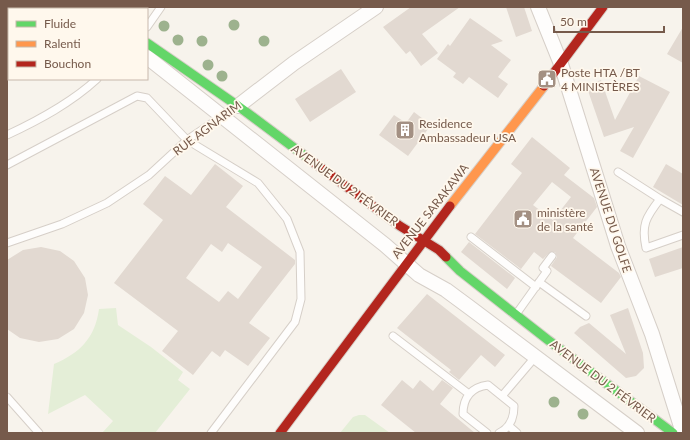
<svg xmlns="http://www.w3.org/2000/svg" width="690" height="440" viewBox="0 0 690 440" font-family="Lato,sans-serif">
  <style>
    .green { fill: #e4eed7 }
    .building { fill: #e2d9d1; fill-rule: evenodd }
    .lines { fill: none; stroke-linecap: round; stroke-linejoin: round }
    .lane-casing { stroke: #d6cfc8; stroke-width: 9 }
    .street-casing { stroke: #d6cfc8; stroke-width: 16 }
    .fast-casing { stroke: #d7cfc8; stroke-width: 11 }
    .slow-casing { stroke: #d7cfc8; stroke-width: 11 }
    .jam-casing { stroke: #d7cfc8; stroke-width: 11 }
    .lane { stroke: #fefdfc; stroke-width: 7 }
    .street { stroke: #fefdfc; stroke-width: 14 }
    .fast { stroke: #63d668; stroke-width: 9 }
    .slow { stroke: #ff974d; stroke-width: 9 }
    .jam { stroke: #b3261e; stroke-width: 9 }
    .tree { fill: #9db28e }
    .labels { text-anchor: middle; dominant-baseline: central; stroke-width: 3.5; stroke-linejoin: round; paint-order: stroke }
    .poi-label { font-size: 12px; fill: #765a4b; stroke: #fff8ed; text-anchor: start }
    .street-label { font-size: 12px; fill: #765a4b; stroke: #fff8ed }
  </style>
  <rect width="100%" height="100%" fill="#f7f3ec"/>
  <path class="green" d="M116 308 118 325 151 347 183 372 178 380 190 389 155 433H102L113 421 85 395 48 414 54 364C80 353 95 338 99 309Z
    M359 415H365L390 433H340L353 417Z"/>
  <path class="building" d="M411 7H460L422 34 438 53 421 66 410 51 406 54 383 27Z
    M506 7H524L532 31 516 37Z
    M470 18 503 41 491 45 511 60 498 77 508 84 498 98 469 77 463 84 453 77 456 73 437 59 448 44 450 46Z
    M683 27V63L667 54Z
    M341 69 356 92 310 122 295 99Z
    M639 76 670 92 633 158 620 151 634 127 604 137 586 85 601 80 615 120Z
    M414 112 431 125 408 156 379 135 394 115 406 123Z
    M532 137 570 168 564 175 594 198 597 207 573 238 619 273 621 277 601 303 551 266 557 257 555 252H550L543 259 534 252 521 269 475 234 522 173 511 164ZM552 182 571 197 553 220 533 205Z
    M215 164 243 186 226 207 295 260V264L249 323 270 338 248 366 225 350 220 357 212 351 193 375 162 351 178 331 114 283 163 220 143 204 165 176 191 195ZM228 243 262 267 238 299 228 291 219 302 186 278 211 244 222 252Z
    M666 164 683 174V205L653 187Z
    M469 242 514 277 515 278 507 289 461 252Z
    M41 247 60 251 74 261 85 278 88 295 84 313 74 329 58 339 39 342 20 338 7 329V260L23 250Z
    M683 247V268L655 277 649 259Z
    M427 294 505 355 495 367 481 355 459 380 449 372 451 370 397 328Z
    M628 308 643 353 644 368 636 376 626 378 574 333 580 327 589 323 626 354 610 315Z
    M402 380 413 389 420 380 433 391 442 380 453 388 440 404 475 433H416L381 405Z"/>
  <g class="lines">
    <g class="lane-casing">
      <path id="lane" d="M147 27 161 7
        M7 135C39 120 71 103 97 79
        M7 165 137 96 147 98 187 140 258 183 287 219 300 252 301 299 295 322 211 433
        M618 172 660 199
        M683 212 660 199C646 217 641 225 646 248L683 235
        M471 237 536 287
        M7 243 62 224 107 203 149 175 187 140 236 107
        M539 282 586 316
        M517 313 547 271 543 268 552 256
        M393 336 469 394
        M502 396 536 356
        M7 397 39 433
        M509 426 517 433
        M487 433 463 414C463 397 472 387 488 385L514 406C514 418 510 428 499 433"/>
    </g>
    <g class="street-casing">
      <path id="street" d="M81 7 84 9
        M99 7 102 9
        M538 7 561 64 618 246 652 334 683 433
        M147 57 385 245 419 275 446 290 469 307 637 433
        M238 106 294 63 376 7"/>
    </g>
    <g class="fast-casing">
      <path id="fast" d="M147 43 238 106 309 159
        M446 257 460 271 548 340 673 433"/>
    </g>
    <g class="slow-casing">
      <path id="slow" d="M450 206 544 86"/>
    </g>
    <g class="jam-casing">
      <path id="jam" d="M544 86 603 7
        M309 159 400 226 439 250 446 257
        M280 433 450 206"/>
    </g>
    <use href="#lane" class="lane"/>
    <use href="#street" class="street"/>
    <use href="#fast" class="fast"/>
    <use href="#slow" class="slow"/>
    <use href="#jam" class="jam"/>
  </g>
  <g class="tree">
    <circle cx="234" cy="25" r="5.5"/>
    <circle cx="164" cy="26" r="5.5"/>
    <circle cx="178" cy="40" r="5.5"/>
    <circle cx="202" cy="41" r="5.5"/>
    <circle cx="264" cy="41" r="5.5"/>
    <circle cx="208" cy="65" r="5.5"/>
    <circle cx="222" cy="76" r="5.5"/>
    <circle cx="554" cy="402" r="5.5"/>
    <circle cx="583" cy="414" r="5.5"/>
  </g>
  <defs>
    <g id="civic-square" transform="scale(1)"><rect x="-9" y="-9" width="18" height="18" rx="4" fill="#a39083" stroke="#fff8ed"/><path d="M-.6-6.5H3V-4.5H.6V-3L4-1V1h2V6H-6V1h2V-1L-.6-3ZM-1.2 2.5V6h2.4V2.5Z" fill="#fff"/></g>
    <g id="building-square" transform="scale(1)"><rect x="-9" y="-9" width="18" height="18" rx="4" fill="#a39083" stroke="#fff8ed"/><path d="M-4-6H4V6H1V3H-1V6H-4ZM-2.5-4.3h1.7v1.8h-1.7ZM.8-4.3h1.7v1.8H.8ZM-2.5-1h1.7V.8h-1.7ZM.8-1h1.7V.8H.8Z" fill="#fff"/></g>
  </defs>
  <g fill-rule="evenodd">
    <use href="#civic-square" x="547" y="79"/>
    <use href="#building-square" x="405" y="130"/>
    <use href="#civic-square" x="523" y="219"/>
  </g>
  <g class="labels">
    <g class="poi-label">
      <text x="561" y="72">Poste HTA /BT<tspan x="561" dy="14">4 MINISTÈRES</tspan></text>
      <text x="419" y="123">Residence<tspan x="419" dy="14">Ambassadeur USA</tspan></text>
      <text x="537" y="212">ministère<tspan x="537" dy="14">de la santé</tspan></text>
    </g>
    <g class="street-label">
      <text transform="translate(207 128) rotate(-37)">RUE AGNARIM</text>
      <text transform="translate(345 185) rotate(36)">AVENUE DU 2 FÉVRIER</text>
      <text transform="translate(430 211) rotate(-52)">AVENUE SARAKAWA</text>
      <text transform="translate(611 220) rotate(72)">AVENUE DU GOLFE</text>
      <text transform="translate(603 381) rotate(37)">AVENUE DU 2 FÉVRIER</text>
    </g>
  </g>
  <rect width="690" height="440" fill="none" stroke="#765a4b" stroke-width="16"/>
  <rect x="8" y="8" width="140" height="72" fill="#fff8ed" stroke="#c8b9ac"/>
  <rect x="16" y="21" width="20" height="6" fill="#63d668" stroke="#c8b9ac"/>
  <text x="44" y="28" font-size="12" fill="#765a4b">Fluide</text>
  <rect x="16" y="41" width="20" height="6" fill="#ff974d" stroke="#c8b9ac"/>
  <text x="44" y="48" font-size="12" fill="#765a4b">Ralenti</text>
  <rect x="16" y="61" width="20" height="6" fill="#b3261e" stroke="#c8b9ac"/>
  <text x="44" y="68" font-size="12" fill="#765a4b">Bouchon</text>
  <path d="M554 26v6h110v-6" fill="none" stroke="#765a4b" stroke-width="2"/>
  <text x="560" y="26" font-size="12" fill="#765a4b" stroke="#fff8ed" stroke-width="3" paint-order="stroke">50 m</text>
</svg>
